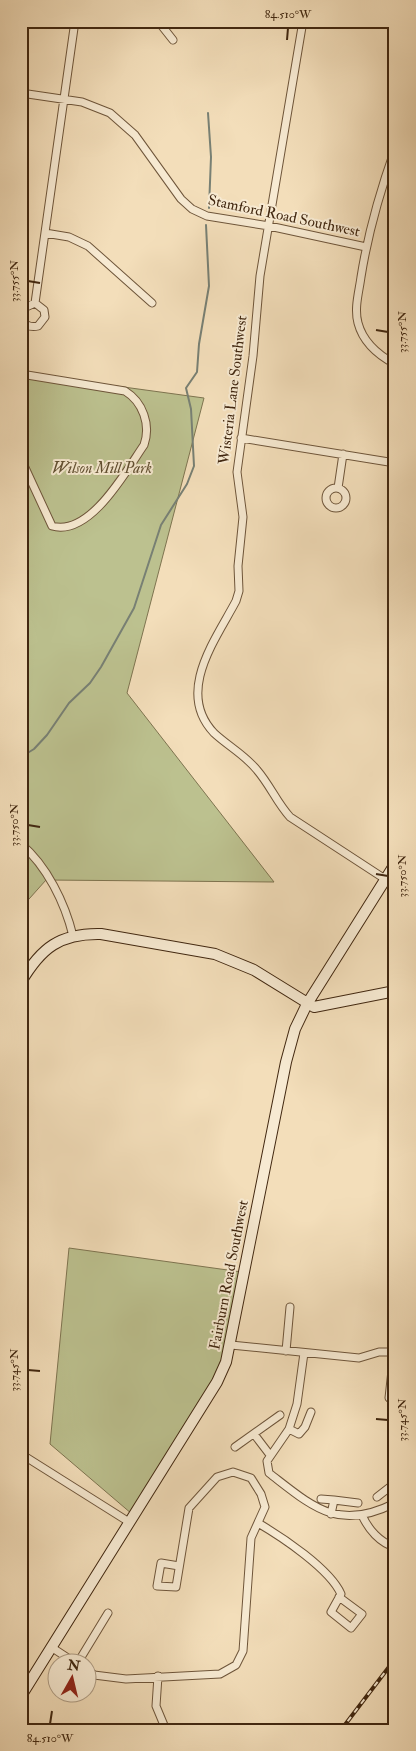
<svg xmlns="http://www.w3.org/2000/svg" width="416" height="1751" viewBox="0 0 416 1751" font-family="'IM FELL Double Pica',serif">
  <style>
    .green { fill: #bcc18f; stroke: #7e7450 }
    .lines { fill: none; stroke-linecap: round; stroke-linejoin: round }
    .stream { stroke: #788074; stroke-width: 2 }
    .street-casing { stroke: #6e553a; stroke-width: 9 }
    .secondary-casing { stroke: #412710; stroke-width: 12 }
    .street { stroke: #f7ead2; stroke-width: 7 }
    .secondary { stroke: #f7ead2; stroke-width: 10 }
    .rail-casing { stroke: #412710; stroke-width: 4 }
    .rail { stroke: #f7ead2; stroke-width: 2; stroke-dasharray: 5.5; stroke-linecap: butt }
    .ticks { fill: none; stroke: #412710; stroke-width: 2 }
    .labels { text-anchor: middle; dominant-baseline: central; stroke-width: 4; stroke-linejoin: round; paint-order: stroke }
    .street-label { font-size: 15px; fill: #412710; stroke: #f7ead2 }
    .park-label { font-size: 15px; font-style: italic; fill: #604e30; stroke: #f7ead2 }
    .neatline { fill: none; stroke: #412710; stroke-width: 2 }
    .ticks-label { font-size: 12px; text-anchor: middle; fill: #412710 }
  </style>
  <rect width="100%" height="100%" fill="#f3deba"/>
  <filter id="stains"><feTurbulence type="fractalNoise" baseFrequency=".004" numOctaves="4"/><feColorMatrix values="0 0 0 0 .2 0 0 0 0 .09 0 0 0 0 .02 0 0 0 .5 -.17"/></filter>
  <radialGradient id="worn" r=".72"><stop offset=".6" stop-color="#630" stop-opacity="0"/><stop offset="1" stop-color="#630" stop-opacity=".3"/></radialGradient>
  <path class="green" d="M21 373 204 398 127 693 274 882 46 880 21 908Z
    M395 1226V1281L388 1280Z
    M69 1248 242 1272 225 1368 132 1514 50 1444Z"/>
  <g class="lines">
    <path class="stream" d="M208 113 211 157 209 208
      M21 757 34 749 47 735 69 703 90 683 101 667 134 608 161 525 187 484 194 466 191 409 186 388 197 372 199 344 209 286 206 225"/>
    <g class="street-casing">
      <path id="street" d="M158 21 173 40
        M303 21 260 276 253 356 237 472 243 517 238 566 239 591 236 601C216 639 175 692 214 733 228 746 245 755 257 770 270 785 277 803 290 817L385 879
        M21 93 82 102 110 113 135 135 181 199 192 209 207 216 269 226 366 247
        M395 149C380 191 368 233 361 277 359 292 354 308 358 323 363 342 378 355 395 364
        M45 233 69 237 88 246 152 303
        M35 303 75 21
        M21 315 24 308 35 303 44 310 45 317 38 326C30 328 23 325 21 316
        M21 374 125 391C143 402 151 425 144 445 126 471 90 537 52 526L21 459
        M241 438 395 463
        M326 498a10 10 0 1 1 20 0a10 10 0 1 1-20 0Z
        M338 488 343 454
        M21 844C47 866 65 903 73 936
        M231 1345 359 1358 379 1352H395
        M286 1351 290 1307
        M394 1352 389 1398 395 1402
        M304 1353 297 1404 289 1429 267 1461 269 1473C313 1507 338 1532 395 1503
        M289 1429 299 1434 305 1427 311 1412
        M254 1434 270 1455
        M235 1447 280 1415
        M21 1454 129 1522
        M377 1497 395 1483
        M321 1499 334 1500
        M331 1514 334 1500 358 1503
        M362 1515C368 1529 380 1543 395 1547
        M258 1523C282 1537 330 1569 341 1594L331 1612 351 1628 362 1614 339 1597
        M51 1647 77 1664
        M77 1664 108 1613
        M88 1670 94 1675 126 1679 220 1674 236 1665 243 1651 251 1538 265 1507 261 1494 251 1478 233 1472 217 1477 189 1508 176 1587 157 1586 161 1563 179 1566
        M158 1676 156 1706 166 1730"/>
    </g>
    <g class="secondary-casing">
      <path id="secondary" d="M21 982C41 948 60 933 101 934L215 954 254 970 314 1007 395 991
        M21 1696 217 1382 226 1362 286 1062 295 1029 307 1004 395 864"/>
    </g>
    <use href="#street" class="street"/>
    <use href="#secondary" class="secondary"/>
    <g class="rail-casing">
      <path id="rail" d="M341 1730 395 1659"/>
    </g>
    <use href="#rail" class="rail"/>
  </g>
  <path class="ticks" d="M287 40 288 28M28 281 40 283M376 330 388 332M28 825 40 827M376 874 388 876M28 1370 40 1371M376 1419 388 1420M50 1724 52 1711"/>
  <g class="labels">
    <g class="street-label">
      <text transform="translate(284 216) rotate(12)">Stamford Road Southwest</text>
      <text transform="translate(233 390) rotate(-83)">Wisteria Lane Southwest</text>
      <text transform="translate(229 1275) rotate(-79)">Fairburn Road Southwest</text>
    </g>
    <g class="park-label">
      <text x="102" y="468">Wilson Mill Park</text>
    </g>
  </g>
  <rect width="416" height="1751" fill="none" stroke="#f3deba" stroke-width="55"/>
  <g transform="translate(72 1678) rotate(8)"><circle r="24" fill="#f7ead2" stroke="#ae9c84"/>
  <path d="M0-4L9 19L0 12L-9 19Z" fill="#8f2418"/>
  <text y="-8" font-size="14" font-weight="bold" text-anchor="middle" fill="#412710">N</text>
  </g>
  <rect x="28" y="28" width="360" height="1696" class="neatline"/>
  <g class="ticks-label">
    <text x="288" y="18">84.510°W</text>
    <text transform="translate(14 281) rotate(-90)" y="4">33.755°N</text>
    <text transform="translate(402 332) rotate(-90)" y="4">33.755°N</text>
    <text transform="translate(14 825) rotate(-90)" y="4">33.750°N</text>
    <text transform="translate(402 876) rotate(-90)" y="4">33.750°N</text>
    <text transform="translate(14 1370) rotate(-90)" y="4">33.745°N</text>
    <text transform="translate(402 1420) rotate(-90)" y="4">33.745°N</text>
    <text x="50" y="1742">84.510°W</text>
  </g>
  <rect width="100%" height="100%" filter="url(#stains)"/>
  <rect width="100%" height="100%" fill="url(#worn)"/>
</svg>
